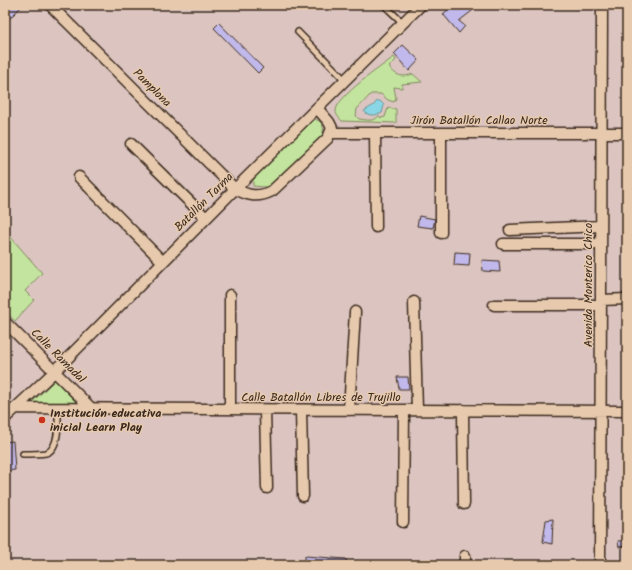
<svg xmlns="http://www.w3.org/2000/svg" width="632" height="570" viewBox="0 0 632 570" font-family="Kalam,sans-serif">
  <style>
    .green { fill: #c3e49e; stroke: #7f875e }
    .water { fill: #89d7e6; stroke: #6a9296 }
    .building { fill: #c1b9eb; stroke: #3b2a1e }
    .lines { fill: none; stroke-linecap: round; stroke-linejoin: round }
    .service-casing { stroke: #3b2a1e; stroke-width: 8 }
    .minor-casing { stroke: #3b2a1e; stroke-width: 13 }
    .service { stroke: #e7caae; stroke-width: 5 }
    .minor { stroke: #e7caae; stroke-width: 10 }
    .poi-dot { fill: #c8321e; stroke: #e7caae; stroke-width: 1.5 }
    .labels { text-anchor: middle; dominant-baseline: central; stroke-width: 3; stroke-linejoin: round; paint-order: stroke }
    .street-label { font-size: 12px; fill: #3b2a1e; stroke: #e7caae }
    .poi-label { font-size: 12px; font-weight: bold; fill: #3b2a1e; stroke: #e7caae; text-anchor: start }
  </style>
  <rect width="100%" height="100%" fill="#dcc5c0"/>
  <filter id="ink" filterUnits="userSpaceOnUse"><feTurbulence type="fractalNoise" baseFrequency=".025" numOctaves="2"/><feDisplacementMap in="SourceGraphic" scale="8" xChannelSelector="R" yChannelSelector="G"/><feConvolveMatrix kernelMatrix="1 2 1 2 8 2 1 2 1" color-interpolation-filters="sRGB"/></filter>
  <g filter="url(#ink)">
    <path class="green" d="M394 57 396 60 389 67C396 76 402 78 413 74L422 82 402 84V88L394 87 396 98 394 102 388 100 381 94H371L357 109 356 116 359 119C368 120 373 122 379 116L381 118 385 117 388 108 396 109V123L342 121C339 118 336 115 336 111 336 97 382 66 394 57Z
      M313 119C323 120 325 128 322 136L271 184 266 187 253 186V179Z
      M8 234 42 273 25 291 34 300 15 321 5 311V237Z
      M55 380 77 403 30 404Z"/>
    <path class="water" d="M377 101H380L384 105 382 113C377 115 368 117 364 111L374 105Z"/>
    <path class="building" d="M5 5H23L5 23Z
      M454 5H467L472 11 459 21 465 26 459 33 443 14Z
      M219 23 263 68 258 73 214 28Z
      M403 45 419 60 409 71 394 54Z
      M419 216 435 219 433 228 417 226Z
      M455 252 470 253 469 266 454 265Z
      M482 260 499 261 500 272 483 271Z
      M397 377H408L409 389H399Z
      M13 441 15 470 5 471V442Z
      M553 519 552 544 543 542 546 520Z
      M627 540V546L619 547 618 541Z
      M305 556 346 559 347 565H305Z"/>
    <g class="lines">
      <g class="service-casing">
        <path id="service" d="M384 5 403 23
          M298 32 345 80
          M23 454C30 454 39 454 46 453 60 449 58 420 58 409"/>
      </g>
      <g class="minor-casing">
        <path id="minor" d="M50 5 235 189C249 196 258 198 272 191L328 138 332 128 329 122 317 108
          M331 133H627
          M375 133 376 227
          M131 144 206 218
          M79 177 163 262
          M510 230 601 226
          M441 233V133
          M503 244H601
          M601 300 627 299
          M414 302 417 410
          M494 305H601
          M5 322 92 409
          M15 408 627 411
          M230 409V295
          M265 410 267 488
          M301 410 303 496
          M349 410 355 312
          M463 410 464 504
          M5 418 54 372 235 189 421 5
          M403 522 404 410
          M465 565V556
          M600 565 602 5"/>
      </g>
      <use href="#service" class="service"/>
      <use href="#minor" class="minor"/>
    </g>
  </g>
  <circle class="poi-dot" cx="42" cy="420" r="4"/>
  <g class="labels">
    <g class="street-label">
      <text transform="translate(152 88) rotate(45)">Pamplona</text>
      <text x="479" y="120">Jirón Batallón Callao Norte</text>
      <text transform="translate(204 202) rotate(-45)">Batallón Tarma</text>
      <text transform="translate(588 285) rotate(-90)">Avenida Monterico Chico</text>
      <text transform="translate(58 356) rotate(45)">Calle Ramadal</text>
      <text x="321" y="397">Calle Batallón Libres de Trujillo</text>
    </g>
    <g class="poi-label">
      <text x="50" y="413">Institución educativa<tspan x="50" dy="14">inicial Learn Play</tspan></text>
    </g>
  </g>
  <rect width="632" height="570" fill="none" stroke="#e7caae" stroke-width="20"/>
  <rect x="10" y="10" width="612" height="550" fill="none" stroke="#3b2a1e" stroke-width="1.5" filter="url(#ink)"/>
</svg>
